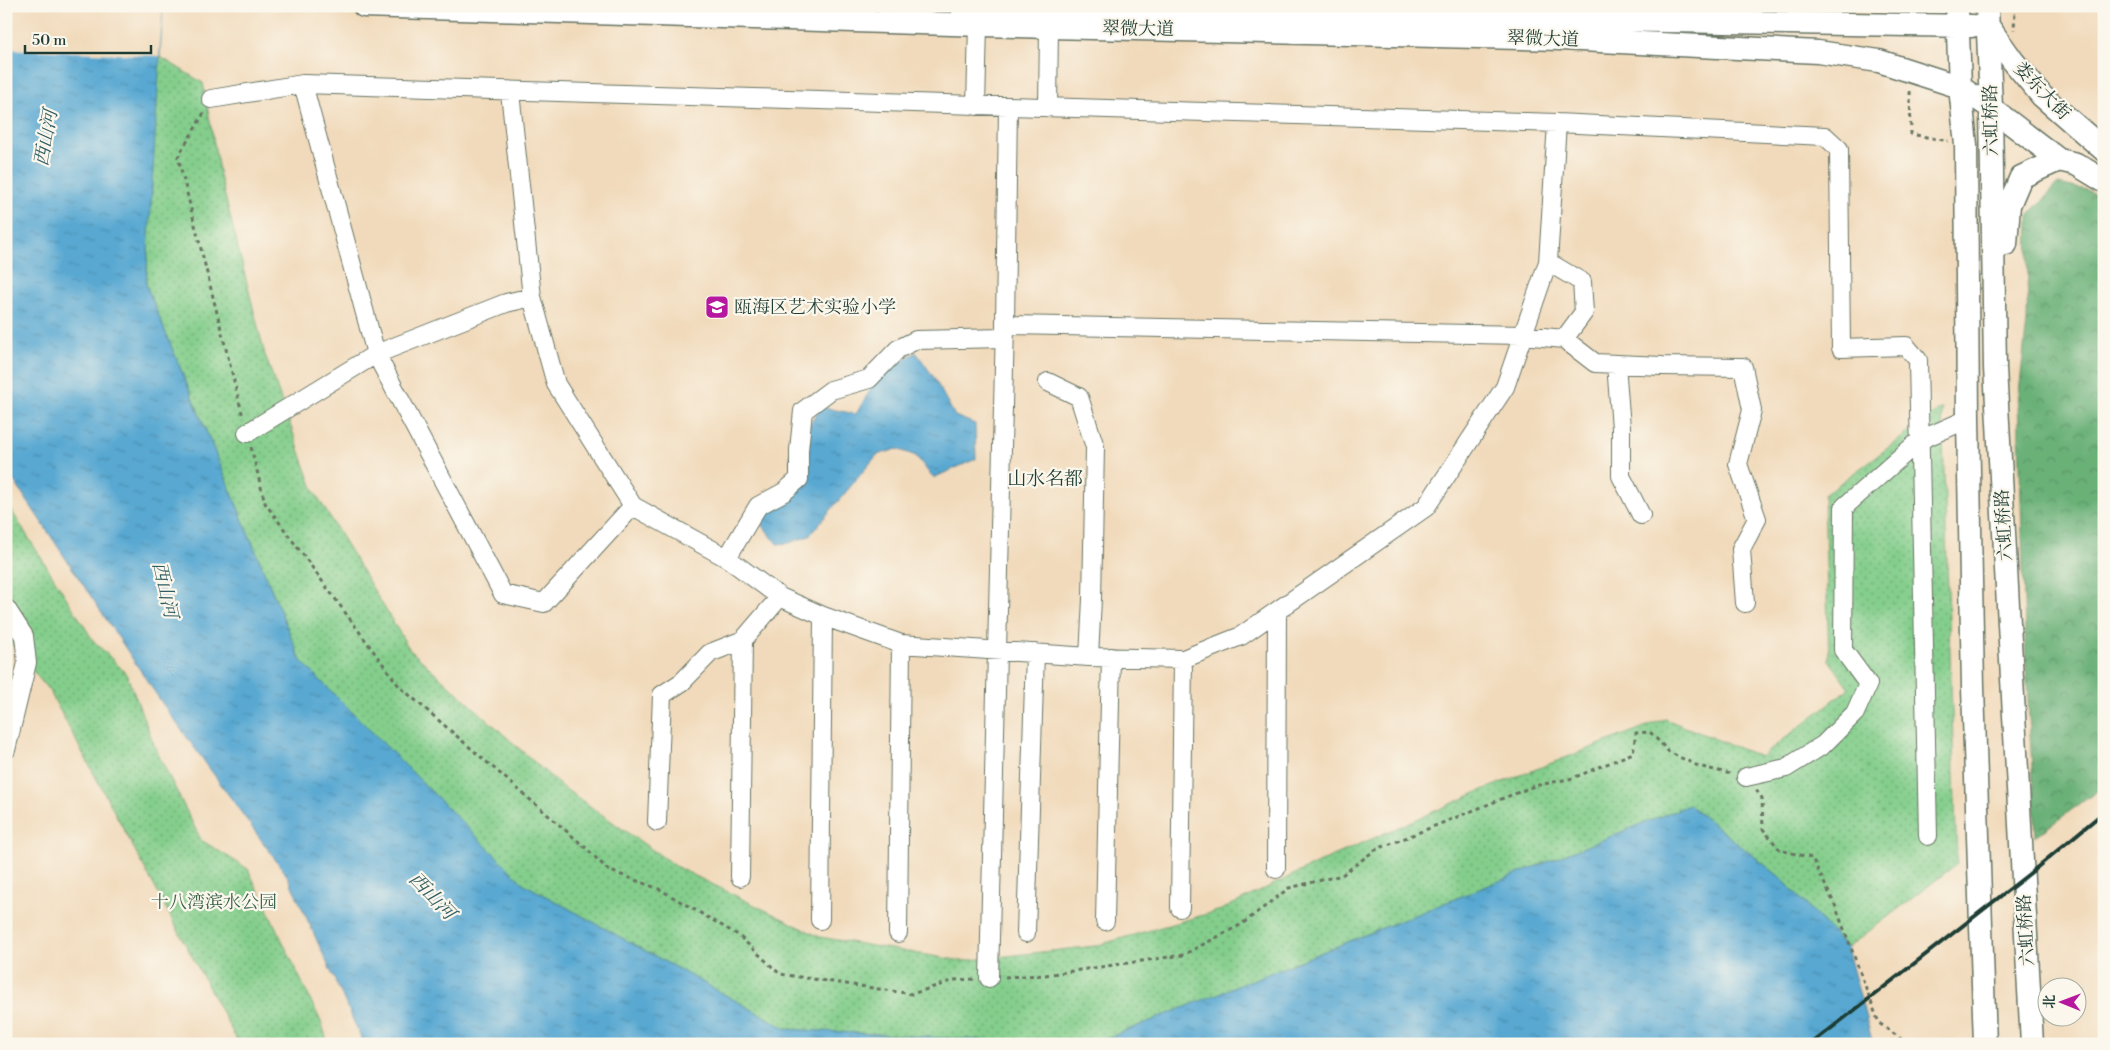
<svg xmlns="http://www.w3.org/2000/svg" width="2110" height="1050" viewBox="0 0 2110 1050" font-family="'Libre Bodoni','Noto Serif SC',serif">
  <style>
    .forest { fill: url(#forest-crowns); stroke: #457756 }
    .park { fill: url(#park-dots); stroke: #528660 }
    .water { fill: url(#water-ripples); stroke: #3c7283 }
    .pier { fill: #f1dabb }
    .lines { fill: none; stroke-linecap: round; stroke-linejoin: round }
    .minor-casing { stroke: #687463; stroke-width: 20 }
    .major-casing { stroke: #687463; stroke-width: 25 }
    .path { stroke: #687463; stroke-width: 3; stroke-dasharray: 4 4; stroke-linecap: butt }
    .minor { stroke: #fff; stroke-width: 18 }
    .major { stroke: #fff; stroke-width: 22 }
    .rail { stroke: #1f3d34; stroke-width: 4 }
    .labels { text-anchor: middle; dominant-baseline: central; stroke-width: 4.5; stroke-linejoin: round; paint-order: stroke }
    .street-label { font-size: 18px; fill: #1f3d34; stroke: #fbf7ec }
    .poi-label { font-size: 18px; fill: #1f3d34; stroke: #fbf7ec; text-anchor: start }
    .park-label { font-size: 18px; fill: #38614a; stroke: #fbf7ec }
    .water-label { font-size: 19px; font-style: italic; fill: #305d63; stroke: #fbf7ec }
    .neighbourhood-label { font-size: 19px; fill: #1f3d34; stroke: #fbf7ec }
  </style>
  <defs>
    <pattern id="forest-crowns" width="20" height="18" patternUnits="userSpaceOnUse" patternTransform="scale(1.25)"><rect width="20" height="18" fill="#6bb178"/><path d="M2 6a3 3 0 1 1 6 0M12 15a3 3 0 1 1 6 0" fill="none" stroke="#579163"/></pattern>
    <pattern id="park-dots" width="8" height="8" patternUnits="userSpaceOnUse" patternTransform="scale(1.25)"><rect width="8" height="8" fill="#84ce8c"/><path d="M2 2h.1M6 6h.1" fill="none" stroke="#6ba873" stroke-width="1.8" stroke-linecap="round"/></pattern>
    <pattern id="water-ripples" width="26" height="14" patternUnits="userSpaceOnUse" patternTransform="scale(1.25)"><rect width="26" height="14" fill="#58a8d2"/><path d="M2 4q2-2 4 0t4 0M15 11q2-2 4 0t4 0" fill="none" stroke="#488aab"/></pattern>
  </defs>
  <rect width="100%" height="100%" fill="#fbf7ec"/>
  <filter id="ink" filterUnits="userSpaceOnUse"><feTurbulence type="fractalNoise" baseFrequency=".02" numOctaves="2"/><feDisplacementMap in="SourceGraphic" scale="10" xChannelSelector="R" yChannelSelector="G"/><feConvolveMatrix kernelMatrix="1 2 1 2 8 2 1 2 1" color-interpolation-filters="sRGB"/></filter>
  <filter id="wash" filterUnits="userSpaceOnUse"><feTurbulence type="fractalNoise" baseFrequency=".0096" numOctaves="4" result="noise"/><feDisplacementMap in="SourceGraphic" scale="20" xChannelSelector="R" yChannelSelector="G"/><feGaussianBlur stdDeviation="1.12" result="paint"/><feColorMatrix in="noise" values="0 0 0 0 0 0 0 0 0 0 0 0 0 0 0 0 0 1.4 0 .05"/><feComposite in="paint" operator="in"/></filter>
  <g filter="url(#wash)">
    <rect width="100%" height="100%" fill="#f1dabb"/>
    <path class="forest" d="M2058 184 2087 190 2104 198V786L2036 836 2026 666 2018 402 2027 321 2029 215Z"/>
    <path class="park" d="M159 56 203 83 220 176 265 355 314 491 410 650 561 786 677 867 820 937 962 961 1095 946 1221 910 1324 860 1485 789 1665 719 1761 757 1849 688 1829 660 1824 495 1942 408 1957 864 1847 948 1780 877 1689 805 1093 1044H1048L787 1029 524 884 301 661 146 285Z
      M6 502 93 640 126 673 157 752 201 840 248 869 322 1024 328 1044H239L50 692 6 637Z"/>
    <path class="water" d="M6 6H163L146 285 301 661 524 884 787 1029 1048 1044H364L288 877 162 703 6 469Z
      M916 352 933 376 955 416 975 424 976 459 933 478 916 456 897 449 877 455 809 536 789 543 777 544 757 518 792 481 790 455 821 407 856 414 879 375Z
      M1689 805 1780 877 1847 948 1873 1044H1093Z"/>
    <path class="pier" d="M6 6H163L159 56 6 49Z"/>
  </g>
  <g filter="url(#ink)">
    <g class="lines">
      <g class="minor-casing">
        <path id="minor" d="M303 84 376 354 503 594 544 603 633 506
          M510 92 532 297 556 384 633 506 727 558 780 597 823 616 901 644 1089 657 1183 659 1241 636 1426 507 1505 387 1548 262 1557 123
          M211 99 303 84 1557 123 1825 136 1839 149 1841 348 1906 346 1918 360 1928 836
          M976 106 978 25
          M1008 107 1005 325 1523 335 1564 339 1595 363 1662 366 1743 367 1752 410 1738 464 1757 519 1741 549 1745 603
          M1048 108 1049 27
          M1548 262 1582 282 1584 312 1564 339
          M1616 364 1621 428V476L1641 515
          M1048 382 1079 397 1095 447 1092 599 1089 657
          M247 433 376 354 506 303 532 297
          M727 558 758 506 784 492 799 479V450L803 411 831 390 869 379 898 349 916 340 1004 338
          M6 608 24 636 27 663 6 750
          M1746 777 1786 768 1823 745 1855 713 1868 684 1843 650 1844 507 1920 440 1968 419
          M657 822 662 695 682 682 710 653 743 640
          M1276 869 1277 611
          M740 877 743 640 780 597
          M1180 908 1183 659
          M820 920 823 616
          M1105 921 1111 657
          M898 933 901 644
          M1026 933 1035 653
          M989 978 1005 325"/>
      </g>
      <g class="major-casing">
        <path id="major" d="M364 6 1049 27 1561 39 1818 52 1879 61 1960 87 1991 108 2059 160 2076 164 2104 181
          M961 6 1079 11 1972 26
          M1957 6 1960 87 1966 145 1968 419 1973 688 1985 1044
          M1987 6 1991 108 1995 368 2032 1044
          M1988 26 2013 61 2042 96 2104 150
          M2006 244 2009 205 2021 177 2059 160"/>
      </g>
      <path class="path" d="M2013 6 2015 10 2014 30
        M1910 91 1911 134 1948 141
        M204 113 178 157 243 417
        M251 447 265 503 399 686 586 848 608 870 659 889 738 935 780 974 912 994 955 980 974 979
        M1756 790 1762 798 1763 829 1780 850 1812 858 1835 905 1879 1023 1908 1044
        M1005 977 1045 975 1183 955 1242 924 1289 888 1342 875 1375 850 1534 786 1573 778 1633 753 1636 733 1650 732 1669 752 1698 766 1731 774"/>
      <use href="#minor" class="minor"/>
      <use href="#major" class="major"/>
      <path class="rail" d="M1811 1044 2029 874 2104 812"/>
    </g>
  </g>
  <defs>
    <g id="school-square" transform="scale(1.25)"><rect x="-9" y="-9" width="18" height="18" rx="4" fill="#b5179e" stroke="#fbf7ec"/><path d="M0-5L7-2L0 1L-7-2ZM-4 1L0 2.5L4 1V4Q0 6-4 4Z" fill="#fff"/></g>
  </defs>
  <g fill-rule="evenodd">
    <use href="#school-square" x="717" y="307"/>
  </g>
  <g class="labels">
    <g class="street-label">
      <text transform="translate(1138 29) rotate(1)">翠微大道</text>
      <text transform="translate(1543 39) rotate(2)">翠微大道</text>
      <text transform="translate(2042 91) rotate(46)">娄东大街</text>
      <text transform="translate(1991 120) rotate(-91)">六虹桥路</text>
      <text transform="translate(2004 525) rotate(-93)">六虹桥路</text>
      <text transform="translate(2026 930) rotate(-93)">六虹桥路</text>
    </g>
    <g class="poi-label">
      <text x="734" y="307">瓯海区艺术实验小学</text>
    </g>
    <g class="park-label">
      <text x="214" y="902">十八湾滨水公园</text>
    </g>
    <g class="water-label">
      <text transform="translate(46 138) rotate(-80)">西山河</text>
      <text transform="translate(165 590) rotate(77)">西山河</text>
      <text transform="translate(432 896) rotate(46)">西山河</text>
    </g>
    <g class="neighbourhood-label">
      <text x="1045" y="479">山水名都</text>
    </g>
  </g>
  <rect width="2110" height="1050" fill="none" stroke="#fbf7ec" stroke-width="25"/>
  <g transform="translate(2062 1002) rotate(271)"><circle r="24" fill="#fbf7ec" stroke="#a3ada2"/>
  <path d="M0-4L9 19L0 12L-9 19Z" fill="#b5179e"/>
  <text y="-8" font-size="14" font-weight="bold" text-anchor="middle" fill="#1f3d34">北</text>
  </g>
  <path d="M25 45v8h126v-8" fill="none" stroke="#1f3d34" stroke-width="2.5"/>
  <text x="32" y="45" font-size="15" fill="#1f3d34" stroke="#fbf7ec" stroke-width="4" paint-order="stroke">50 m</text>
</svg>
